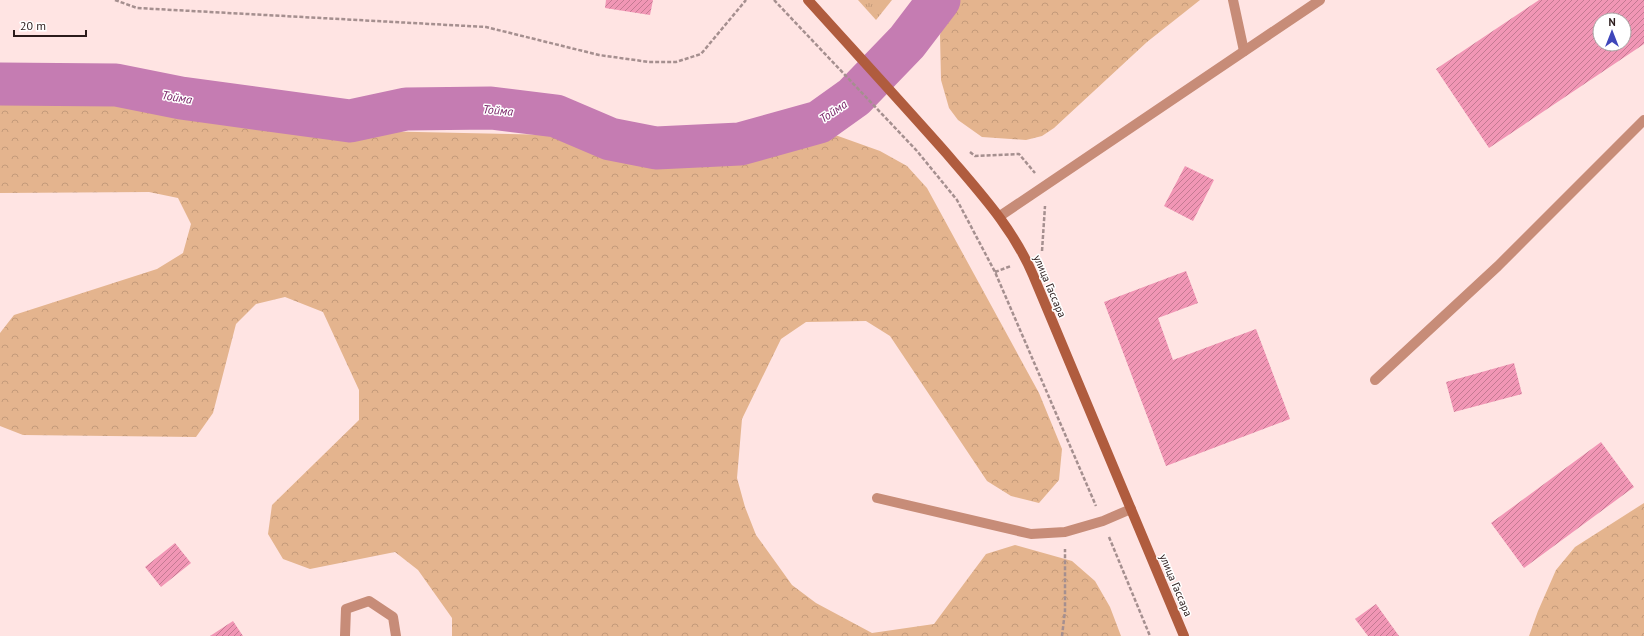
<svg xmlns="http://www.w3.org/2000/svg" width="1644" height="636" viewBox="0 0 1644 636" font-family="'PT Sans',sans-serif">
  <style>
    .grass { fill: url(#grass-tufts) }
    .forest { fill: url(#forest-crowns) }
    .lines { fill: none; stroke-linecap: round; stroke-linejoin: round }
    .river { stroke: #c57cb2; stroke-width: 43 }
    .building { fill: url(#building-hatch); fill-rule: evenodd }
    .path { stroke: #a58f8f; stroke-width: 2.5; stroke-dasharray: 4 2; stroke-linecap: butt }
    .lane { stroke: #c78c78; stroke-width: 10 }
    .street { stroke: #c78c78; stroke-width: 10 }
    .secondary { stroke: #b05c3e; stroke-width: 10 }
    .labels { text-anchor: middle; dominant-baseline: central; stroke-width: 3; stroke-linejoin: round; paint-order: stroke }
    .street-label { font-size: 11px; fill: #2b1b1b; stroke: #fff }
    .water-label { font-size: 12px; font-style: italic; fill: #751e64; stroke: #fff }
  </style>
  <defs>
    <pattern id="grass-tufts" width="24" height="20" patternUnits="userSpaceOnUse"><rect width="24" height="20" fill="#e4b48e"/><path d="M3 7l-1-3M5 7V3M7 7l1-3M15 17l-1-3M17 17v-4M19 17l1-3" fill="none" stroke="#c49a7a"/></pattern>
    <pattern id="forest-crowns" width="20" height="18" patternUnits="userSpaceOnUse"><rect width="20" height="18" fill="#e4b48e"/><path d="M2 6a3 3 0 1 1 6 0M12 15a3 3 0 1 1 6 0" fill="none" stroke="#c49a7a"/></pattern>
    <pattern id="building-hatch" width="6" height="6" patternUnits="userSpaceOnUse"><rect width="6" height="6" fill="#f196b5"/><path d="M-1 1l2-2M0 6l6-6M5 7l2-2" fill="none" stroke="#c37a92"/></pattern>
  </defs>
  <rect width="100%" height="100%" fill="#ffe4e3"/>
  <path class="grass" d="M858 0H892L876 20Z"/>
  <path class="forest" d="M950 0H1200L1147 42 1054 128 1042 136 1026 140 982 137 958 120 949 108 941 80 940 35Z
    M57 84 181 98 278 129 556 135 641 162H705L824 131 880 151 907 166 927 188 1039 393 1062 449 1059 480 1039 503 1011 496 987 481 890 336 866 321 806 322 781 339 742 419 737 478 745 507 756 535 792 585 816 603 872 633 934 624 986 554 1015 545 1072 561 1095 581 1110 607 1121 636H452V618L418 570 395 552 310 569 283 559 268 534 272 505 359 420V390L323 312 285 297 256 304 236 324 213 413 196 437 23 435 0 426V333L14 315 157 269 183 253 191 224 178 198 149 192 0 193V88Z
    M1644 503V636H1529L1538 611 1556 570 1575 547Z"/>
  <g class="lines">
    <path class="river" d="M0 84 116 85 181 98 350 121 406 109 491 108 556 116 610 139 656 148 740 144 819 122 854 97 907 42 939 0"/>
  </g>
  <path class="building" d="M606 0H653L650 15 605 8Z
    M1539 0H1644V44L1489 148 1436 69ZM1600 20H1624V44H1600Z
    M1185 166 1214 180 1193 221 1164 206Z
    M1186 271 1198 303 1158 318 1173 360 1256 329 1290 419 1166 466 1104 302Z
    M1514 363 1522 394 1454 412 1446 382Z
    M1601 442 1634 487 1524 568 1491 523Z
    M175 543 191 563 161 587 145 567Z
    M1376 604 1399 636H1368L1355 619Z
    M233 621 243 636H210Z"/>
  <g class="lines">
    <path class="path" d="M115 0 137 8 486 27 599 55 649 62H676L701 54 746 0
      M774 0 917 151 957 200 995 272 1096 506
      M970 152 975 156 1019 154 1035 173
      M1042 251 1045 206
      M995 272 1011 266
      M1109 537 1150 636
      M1062 636 1065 611V549"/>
    <path class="lane" d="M1233 0 1244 51
      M1375 380 1498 266 1644 120
      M877 498 1031 534 1065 532 1103 521 1131 509
      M345 636 346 609 369 601 393 617 396 636"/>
    <path class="street" d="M1000 216 1320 0"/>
    <path class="secondary" d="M808 0C854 51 901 102 947 154 980 193 1013 228 1033 275L1184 636"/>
  </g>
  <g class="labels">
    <g class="street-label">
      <text transform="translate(1050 286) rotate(67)">улица Гассара</text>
      <text transform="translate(1176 585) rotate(67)">улица Гассара</text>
    </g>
    <g class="water-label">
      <text transform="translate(177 97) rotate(10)">Тойма</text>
      <text transform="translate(498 110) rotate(5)">Тойма</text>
      <text transform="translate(833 111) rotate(-34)">Тойма</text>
    </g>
  </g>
  <g transform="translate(1612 32)"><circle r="19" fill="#ffffff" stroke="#aaa4a4"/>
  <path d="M0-3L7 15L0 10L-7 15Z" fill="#3f46ba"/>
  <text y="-6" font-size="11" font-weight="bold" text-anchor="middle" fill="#2b1b1b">N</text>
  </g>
  <path d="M14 30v6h72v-6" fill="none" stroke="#2b1b1b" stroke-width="2"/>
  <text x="20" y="30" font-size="12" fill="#2b1b1b" stroke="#ffffff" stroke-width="3" paint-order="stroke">20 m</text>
</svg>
